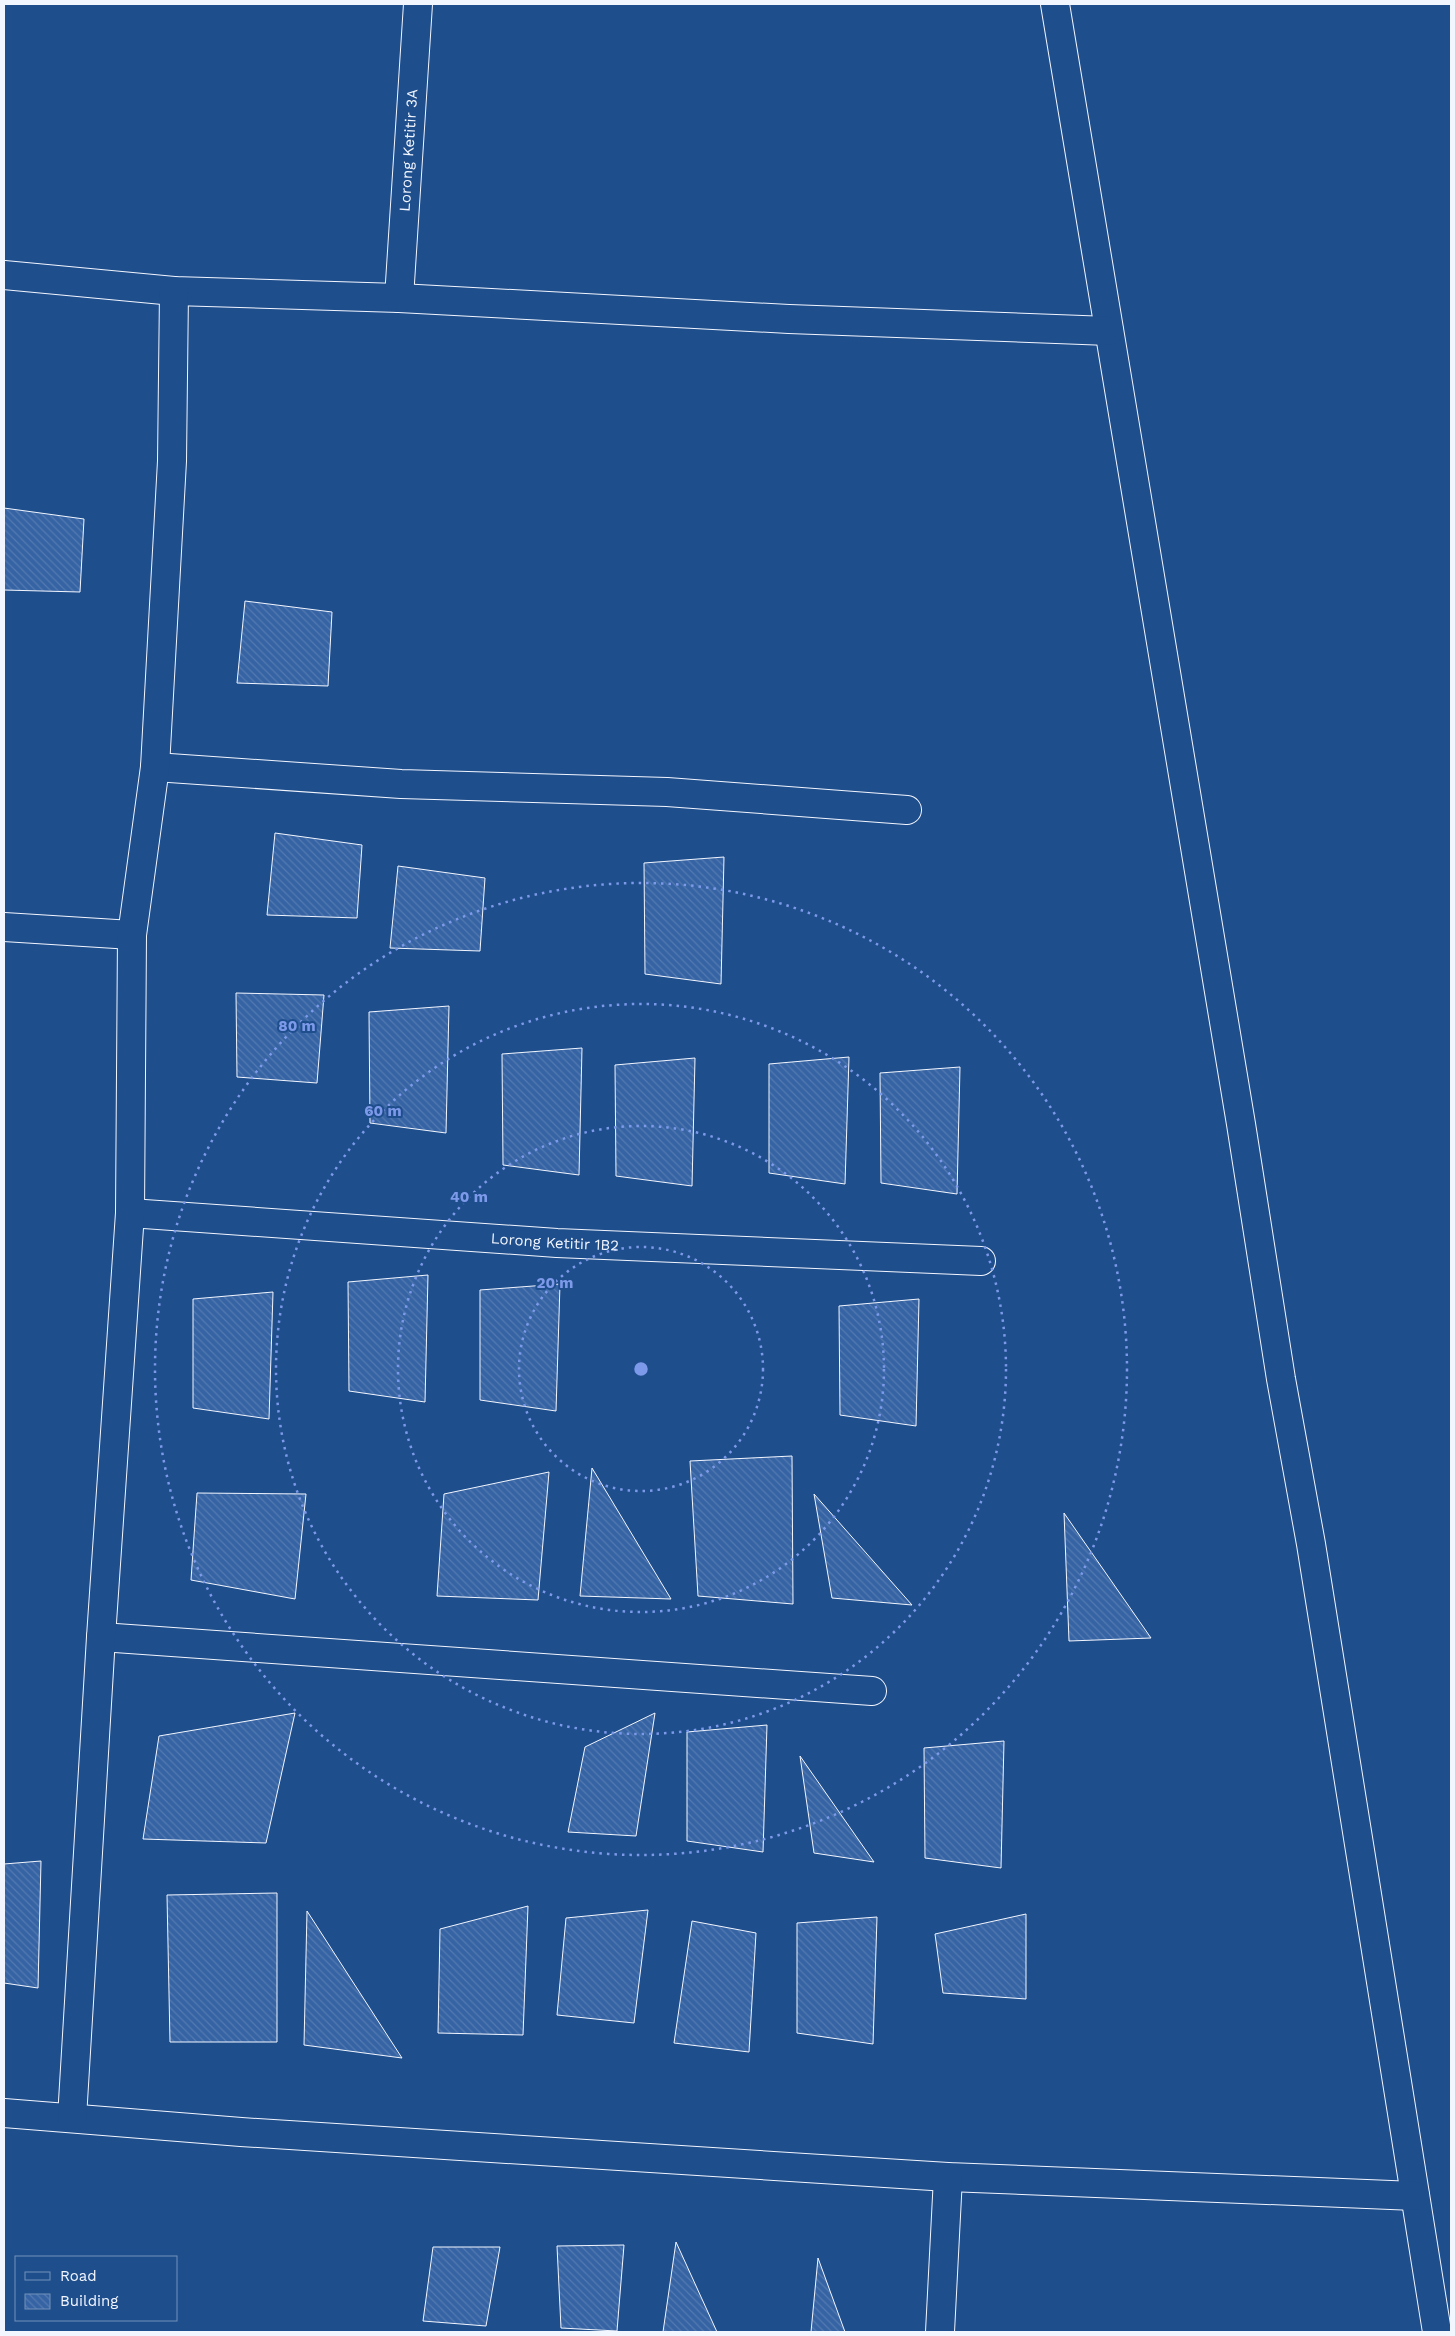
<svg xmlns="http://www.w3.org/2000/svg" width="1455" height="2336" viewBox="0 0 1455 2336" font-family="'Work Sans',sans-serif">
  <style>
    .building { fill: url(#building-back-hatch); stroke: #f2f6ff }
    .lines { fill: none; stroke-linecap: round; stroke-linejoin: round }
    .street-casing { stroke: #f2f6ff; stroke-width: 30 }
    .street { stroke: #1f4e8c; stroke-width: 28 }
    .ring { fill: none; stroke: #7d9aea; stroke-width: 2.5; stroke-dasharray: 2.5 5 }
    .labels { text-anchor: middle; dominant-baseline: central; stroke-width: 4; stroke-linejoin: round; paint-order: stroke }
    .street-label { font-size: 15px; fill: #f2f6ff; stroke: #1f4e8c }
    .centre { fill: #7d9aea; stroke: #1f4e8c; stroke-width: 2.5 }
    .ring-label { font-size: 15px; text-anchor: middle; font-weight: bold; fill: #7d9aea; stroke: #1f4e8c; stroke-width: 4; stroke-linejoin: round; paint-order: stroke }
  </style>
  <defs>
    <pattern id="building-back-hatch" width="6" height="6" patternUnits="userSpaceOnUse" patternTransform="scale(1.25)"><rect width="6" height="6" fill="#3563a3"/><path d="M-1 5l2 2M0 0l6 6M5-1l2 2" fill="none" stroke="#537ab1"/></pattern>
  </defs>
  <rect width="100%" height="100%" fill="#1f4e8c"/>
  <path class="building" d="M4 508 84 519 80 592 4 590Z
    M245 601 332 612 328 686 237 683Z
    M275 833 362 845 357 918 267 915Z
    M724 857 721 984 645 974 644 863Z
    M398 866 485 878 480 951 390 948Z
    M236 993 324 995 317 1083 237 1077Z
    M449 1006 446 1133 370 1123 369 1012Z
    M582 1048 579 1175 503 1165 502 1054Z
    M849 1057 845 1184 769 1173V1064Z
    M695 1058 692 1186 616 1176 615 1065Z
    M960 1067 957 1194 881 1183 880 1073Z
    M428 1275 425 1402 349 1391 348 1282Z
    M560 1284 556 1411 480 1400V1290Z
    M273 1292 269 1419 193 1408V1299Z
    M919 1299 916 1426 840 1415 839 1306Z
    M792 1456 793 1604 698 1596 690 1461Z
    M592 1468 671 1599 580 1596Z
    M549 1472 538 1600 437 1596 444 1494Z
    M197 1493 306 1494 295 1599 191 1580Z
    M814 1494 912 1605 832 1598Z
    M1064 1513 1151 1638 1069 1641Z
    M295 1713 266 1843 143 1839 159 1736Z
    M655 1713 636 1836 568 1832 585 1747Z
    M767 1725 763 1852 687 1841V1732Z
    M1004 1741 1001 1868 925 1858 924 1748Z
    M800 1756 874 1862 814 1853Z
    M41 1861 38 1988 4 1983V1864Z
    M277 1893V2042H170L167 1895Z
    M528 1906 523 2035 438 2033 440 1929Z
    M648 1910 634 2023 557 2015 566 1918Z
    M307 1911 402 2058 304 2045Z
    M1026 1914V1999L943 1993 935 1934Z
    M877 1917 873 2044 797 2033V1923Z
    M692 1921 756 1933 749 2052 674 2043Z
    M676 2242 717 2332H663Z
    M624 2245 617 2331 561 2328 557 2246Z
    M433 2247H500L486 2326 423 2321Z
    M818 2258 845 2332H811Z"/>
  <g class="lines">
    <g class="street-casing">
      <g id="street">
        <path d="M1055 4 1241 1124 1281 1379 1311 1544 1437 2332"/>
        <path d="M4 275 174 291 399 298 789 319 1109 331"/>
        <path id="s1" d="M399 298 418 4"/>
        <path d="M155 767 401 784 667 792 907 810"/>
        <path d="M4 927 132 935"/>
        <path id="s2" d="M130 1213 557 1243 981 1261"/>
        <path d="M101 1637 872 1691"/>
        <path d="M4 2113 241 2132 948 2177 1415 2196"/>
        <path d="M72 2118 101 1637 130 1213 132 935 155 767 172 461 174 291"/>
        <path d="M940 2332 948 2177"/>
      </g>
    </g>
    <use href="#street" class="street"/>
  </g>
  <g class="ring">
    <circle cx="641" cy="1369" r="122"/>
    <circle cx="641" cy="1369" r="243"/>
    <circle cx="641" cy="1369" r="365"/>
    <circle cx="641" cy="1369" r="486"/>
  </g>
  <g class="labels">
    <g class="street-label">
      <text stroke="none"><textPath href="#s1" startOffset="148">Lorong Ketitir 3A</textPath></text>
      <text stroke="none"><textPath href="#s2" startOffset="426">Lorong Ketitir 1B2</textPath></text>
    </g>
  </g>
  <circle cx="641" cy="1369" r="8" class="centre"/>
  <g class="ring-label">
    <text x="297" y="1031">80 m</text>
    <text x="383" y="1116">60 m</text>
    <text x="469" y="1202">40 m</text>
    <text x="555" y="1288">20 m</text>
  </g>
  <rect width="1455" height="2336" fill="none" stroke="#f2f6ff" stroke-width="10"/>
  <rect x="15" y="2256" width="162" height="65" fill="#1f4e8c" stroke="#7391ba"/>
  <rect x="25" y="2272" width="25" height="8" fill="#1f4e8c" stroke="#7391ba"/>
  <text x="60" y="2281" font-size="15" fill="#f2f6ff">Road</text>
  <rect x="25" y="2294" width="25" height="15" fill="url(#building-back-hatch)" stroke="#7391ba"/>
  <text x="60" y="2306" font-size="15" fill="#f2f6ff">Building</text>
</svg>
